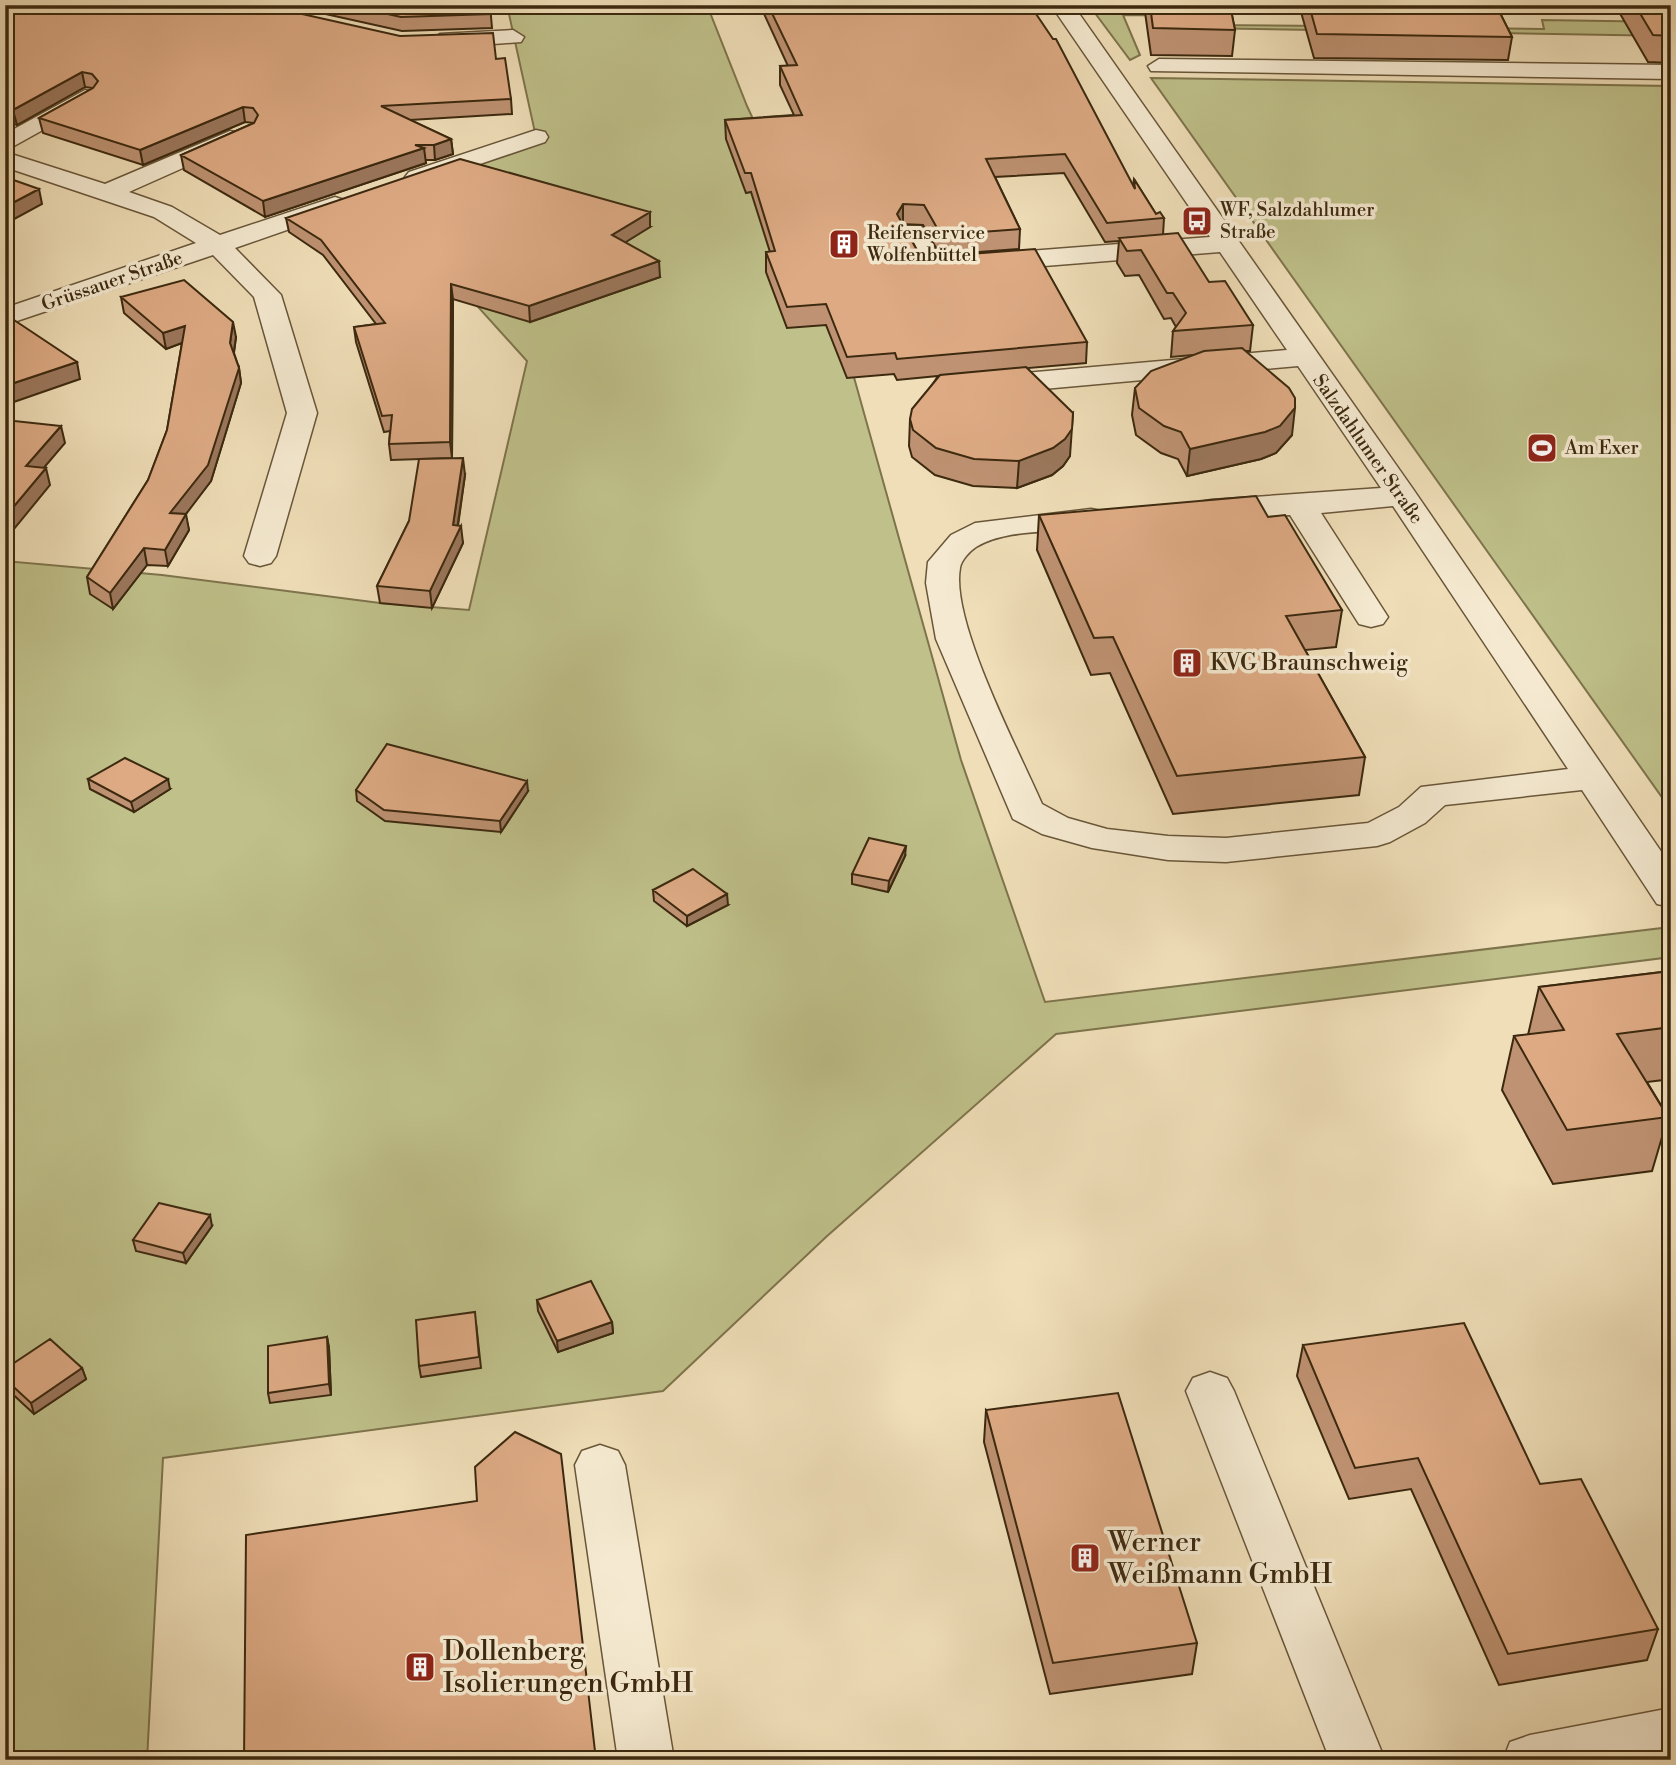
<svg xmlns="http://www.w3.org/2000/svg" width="1676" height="1765" viewBox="0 0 1676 1765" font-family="'Libre Bodoni',serif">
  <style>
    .green { fill: #bfc08a; stroke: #7e744c; stroke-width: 2 }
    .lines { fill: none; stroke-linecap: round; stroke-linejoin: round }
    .minor-casing { stroke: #695639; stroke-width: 3 }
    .minor { fill: #f5ead1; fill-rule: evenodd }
    .wall { fill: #be9272; stroke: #3c290f; stroke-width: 2 }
    .shaded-wall { fill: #9b775c; stroke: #3c290f; stroke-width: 2 }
    .building { fill: #ddaa84; stroke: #3c290f; stroke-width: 2 }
    .labels { text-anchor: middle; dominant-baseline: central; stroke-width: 7; stroke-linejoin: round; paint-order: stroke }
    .far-poi-label { font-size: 19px; fill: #3c290f; stroke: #f5ead1; text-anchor: start }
    .far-street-label { font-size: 19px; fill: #3c290f; stroke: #f5ead1 }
    .poi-label { font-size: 23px; fill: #3c290f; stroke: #f5ead1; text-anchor: start }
    .near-poi-label { font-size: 28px; fill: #3c290f; stroke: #f5ead1; text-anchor: start }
  </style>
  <rect width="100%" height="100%" fill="#efdeb8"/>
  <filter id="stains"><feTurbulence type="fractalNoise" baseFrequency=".00286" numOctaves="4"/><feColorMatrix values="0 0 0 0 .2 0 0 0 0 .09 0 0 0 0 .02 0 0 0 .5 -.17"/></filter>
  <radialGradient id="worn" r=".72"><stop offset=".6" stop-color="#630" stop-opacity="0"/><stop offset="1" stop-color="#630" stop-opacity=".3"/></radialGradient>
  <path class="green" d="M507 5H707L747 106 787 192 843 338 961 760 1045 1002 1671 927V957L1056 1034 826 1237 663 1391 163 1458 147 1760H5V561L162 575 380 603 469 610 527 361 415 237 466 161 536 137Z
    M1089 5H1244L1245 8H1210L1212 25 1328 26 1301 12 1372 13 1474 28 1544 29 1542 20 1671 22V36L1198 28 1194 16 1123 15 1140 55 1130 60Z
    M1151 78 1671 86V810Z"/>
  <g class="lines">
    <g class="minor-casing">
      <path id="minor" d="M1051 5H1073L1413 489 1671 866V907L1657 904 1582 790 1445 805 1425 823 1390 842 1377 846 1226 862 1168 860 1092 848 1042 834 1013 819 936 639 926 583 928 562 951 535 975 523 1091 509 1102 511 1107 518 1102 525C1063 535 1011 526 976 547 970 551 961 560 960 568 950 621 1019 751 1042 804L1068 818 1107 829 1168 836 1226 838 1368 823 1399 807 1421 787 1568 769 1393 506 1321 513 1388 617 1383 624 1371 627 1359 624 1290 515 1211 518 1200 516 1195 509 1200 502 1211 500 1381 488 1298 366 989 394 979 391 974 385 979 379 989 376 1287 350 1220 252 930 275 921 273 899 232 903 226H921L939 258 1210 237Z
        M513 30 524 37 521 42 440 48 429 41 440 34Z
        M1159 59 1671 65V79L1151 71 1148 66Z
        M85 90 93 92 97 97 93 102 5 151V134Z
        M536 130 545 132 548 137 545 142 427 182H409L405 177 409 172Z
        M230 131 239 133 242 138 239 143 129 192 172 207 220 235 335 197 344 200 348 205 344 210 235 248 281 295 317 413 276 556 271 563 260 566 249 563 244 556 287 413 254 297 213 255 5 325V308L196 243 154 217 5 167V152L105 184Z
        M1210 1372 1227 1378 1234 1391 1385 1760H1330L1186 1391 1193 1378Z
        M600 1445 618 1451 625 1465 674 1760H618L575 1465 582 1451Z
        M1671 1708V1756L1654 1760H1503L1510 1742 1530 1735Z"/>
    </g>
    <use href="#minor" class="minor"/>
  </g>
  <path class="wall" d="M5 5 496 59 511 99 512 114 410 120 451 139 453 154 435 160H425L426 163 265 217 184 170 181 155 254 123 245 122 143 165 43 133 39 118 93 88 85 87 17 125 5 121Z
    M285 5H490L492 28 402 31Z
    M760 5H1030L1133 186 1134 179 1156 214 1164 218 1163 235 1209 282 1253 325 1250 351H1246L1292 435 1276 453 1261 459 1187 476 1178 459 1161 453 1136 435 1132 415 1135 388 1193 355 1171 357 1173 331 1176 327 1171 318 1164 319 1139 275 1125 276 1117 263 1119 241 1105 242 1064 173 995 177 1020 229 1019 249 940 255 923 225 903 224 919 254 1087 342 1086 363 1028 368 1070 456 1063 466 1052 475 1017 488 973 486 935 475 912 457 909 446 910 419 938 376 897 380 894 374 847 378 826 325 787 328 766 272V252H770L751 192 746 193 726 139 725 120 794 115 780 85V66H788Z
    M1144 5H1230L1235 30 1232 56 1151 55Z
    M1299 5H1496L1512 37 1508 60 1314 58Z
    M1615 5H1671V63L1648 62Z
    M286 218 650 227 625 242 660 277 530 322 453 299 452 458 391 460 389 444 390 431 384 432 356 342 354 327 376 324 323 255 289 232Z
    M121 297 236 337 234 353 239 368 241 383 211 481 185 514 189 530 168 566 147 565 113 609 90 594 87 577 148 480 167 430 182 343 166 349 124 313Z
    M465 475 458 526 463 543 432 608 380 603 377 586 409 521Z
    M1039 515 1268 517 1342 610 1336 647 1305 650 1365 757 1359 795 1173 814 1110 673 1091 675 1037 550Z
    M88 779 170 789 134 812 90 789Z
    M356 790 528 791 501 832 385 821 357 801Z
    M905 856 888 892 852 884V874Z
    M653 890 728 905 687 926 654 901Z
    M1671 971V1079L1647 1082 1668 1117 1652 1171 1553 1184 1502 1090 1514 1036 1528 1035 1539 987Z
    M212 1226 186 1263 136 1251 133 1240Z
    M537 1300 612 1322 613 1333 558 1352 538 1311Z
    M476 1323 481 1368 421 1377 419 1366Z
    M327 1337 329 1348 331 1395 270 1403 268 1393Z
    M1303 1345 1540 1484 1658 1629 1647 1660 1499 1685 1411 1489 1349 1499 1297 1376Z
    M82 1368 86 1379 34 1414 5 1387V1369Z
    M986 1410 1197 1643 1192 1674 1050 1694 984 1442Z"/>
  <path class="shaded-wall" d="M82 72 85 87 17 125 13 110Z
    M243 107 245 122 143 165 140 150Z
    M451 139 453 154 435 160 434 145Z
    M424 148 426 163 265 217 263 201Z
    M39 189 42 204 5 224V207Z
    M903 204V223L897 233V214Z
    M650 212V227L613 250 612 235Z
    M659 261 660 277 530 322 529 306Z
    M451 284 453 299 452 458 450 442Z
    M233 322 236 337 233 358 230 343Z
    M185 326 187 341 166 349 163 333Z
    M77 362 80 379 5 405V386Z
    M239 368 241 383 211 481 174 530 170 513Z
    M1295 408 1292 435 1276 453 1261 459 1187 476 1190 449Z
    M1073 413 1070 456 1063 466 1052 475 1017 488 1019 461Z
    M61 426 65 443 30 484 26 466Z
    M463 458 465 475 456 536 461 526 463 543 432 608 430 591 453 525Z
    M46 468 50 485 5 540V517Z
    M186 514 189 530 168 566 165 550Z
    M144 548 147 565 113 609 110 593Z
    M168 779 170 789 134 812 131 802Z
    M527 781 528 791 501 832 500 821Z
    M906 846 905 856 888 892 889 881Z
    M727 894 728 905 687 926V916Z
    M210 1215 212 1226 186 1263 183 1253Z
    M612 1322 613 1333 558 1352 557 1341Z
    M327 1337 329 1348 331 1395 329 1384Z
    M82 1368 86 1379 34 1414 31 1403Z"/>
  <path class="building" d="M5 5H262L400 36 493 33 496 59 505 58 511 99 381 106 451 139 434 145H415L424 148 263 201 181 155 254 123 258 115 253 108 243 107 140 150 39 118 93 88 98 81 92 74 82 72 13 110 5 107Z
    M347 5H490L491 14 401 17Z
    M768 5H1030L1053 39H1056L1135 189 1134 179 1156 214 1160 212 1164 218 1107 223 1065 154 986 159 1020 229 941 235 924 205 903 204 897 214 919 254 931 257 1035 249 1087 342 897 359 895 353 847 357 826 304 787 307 766 252 775 251 751 173H745L725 120 802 115 780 66 797 65Z
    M1150 5H1230L1235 30 1153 28Z
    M1309 5H1496L1512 37 1317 34Z
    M1635 5H1671V36L1653 35Z
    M460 159 650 212 612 235 659 261 529 306 451 284 450 442 389 444 392 415 382 416 354 327 385 323 321 240 286 218Z
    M5 177 39 189 5 207Z
    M1178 233 1209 282 1225 281 1253 325 1173 331 1186 313 1173 293H1167L1141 250 1127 251 1119 238Z
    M184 280 233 322 230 343 239 368 208 465 170 513 186 514 165 550 144 548 110 593 87 577 148 480 167 430 185 326 163 333 121 297Z
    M5 314 77 362 5 386Z
    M1242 348 1289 388 1295 398V408L1280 426 1265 432 1190 449 1181 432 1164 426 1139 408 1135 388 1151 371 1204 351Z
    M1026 367 1073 413 1072 429 1065 439 1053 448 1019 461 974 459 936 448 913 430 910 419 912 409 940 375Z
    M5 420 61 426 26 466 46 468 5 517Z
    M463 458 453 525 461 526 430 591 377 586 409 521 419 459Z
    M1256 496 1268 517 1285 515 1342 610 1286 616 1365 757 1177 776 1113 637 1094 638 1039 515Z
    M387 744 527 781 500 821 384 810 356 790Z
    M125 758 168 779 131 802 88 779Z
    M869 838 906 846 889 881 852 874Z
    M693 869 727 894 687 916 653 890Z
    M1671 971V1027L1617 1034 1668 1117 1567 1130 1514 1036 1564 1030 1539 987Z
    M159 1203 210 1215 183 1253 133 1240Z
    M591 1281 612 1322 557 1341 537 1300Z
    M475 1312 479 1357 419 1366 416 1320Z
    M1464 1323 1540 1484 1581 1479 1658 1629 1508 1654 1418 1458 1355 1468 1303 1345Z
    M327 1337 329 1384 268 1393V1346Z
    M50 1339 82 1368 31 1403 5 1379V1369Z
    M1118 1393 1197 1643 1053 1663 986 1410Z
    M515 1432 561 1454 596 1760H244L246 1535 477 1501 475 1467Z"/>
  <defs>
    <g id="bus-square" transform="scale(1.575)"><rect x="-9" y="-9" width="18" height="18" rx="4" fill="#8f2418" stroke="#f5ead1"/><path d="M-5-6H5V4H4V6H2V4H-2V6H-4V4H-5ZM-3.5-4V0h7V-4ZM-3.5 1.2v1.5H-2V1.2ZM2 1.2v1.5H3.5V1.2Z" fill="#fff"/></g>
    <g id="building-square" transform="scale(1.575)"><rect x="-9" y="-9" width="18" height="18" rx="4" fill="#8f2418" stroke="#f5ead1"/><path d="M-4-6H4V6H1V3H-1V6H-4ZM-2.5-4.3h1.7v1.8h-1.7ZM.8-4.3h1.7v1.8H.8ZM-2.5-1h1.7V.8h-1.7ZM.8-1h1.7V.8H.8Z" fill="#fff"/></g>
    <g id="stadium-square" transform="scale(1.575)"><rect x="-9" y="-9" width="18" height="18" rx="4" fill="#8f2418" stroke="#f5ead1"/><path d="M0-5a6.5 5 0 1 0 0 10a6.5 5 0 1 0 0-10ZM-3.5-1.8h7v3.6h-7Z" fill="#fff"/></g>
  </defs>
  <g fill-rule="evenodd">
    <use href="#bus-square" x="1197" y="221"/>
    <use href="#building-square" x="844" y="244"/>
    <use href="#stadium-square" x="1542" y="448"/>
    <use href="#building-square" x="1187" y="663"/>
    <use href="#building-square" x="1085" y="1558"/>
    <use href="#building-square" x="420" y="1667"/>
  </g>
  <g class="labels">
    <g class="far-poi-label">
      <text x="1220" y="210">WF, Salzdahlumer<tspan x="1220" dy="22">Straße</tspan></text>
      <text x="867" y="233">Reifenservice<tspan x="867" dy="22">Wolfenbüttel</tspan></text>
      <text x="1565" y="448">Am Exer</text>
    </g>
    <g class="far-street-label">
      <text transform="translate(112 281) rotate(-19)">Grüssauer Straße</text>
      <text transform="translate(1368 449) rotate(55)">Salzdahlumer Straße</text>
    </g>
    <g class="poi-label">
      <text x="1210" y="663">KVG Braunschweig</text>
    </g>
    <g class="near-poi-label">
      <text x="1108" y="1542">Werner<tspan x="1108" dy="32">Weißmann GmbH</tspan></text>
      <text x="443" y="1651">Dollenberg<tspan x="443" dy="32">Isolierungen GmbH</tspan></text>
    </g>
  </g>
  <rect width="1676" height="1765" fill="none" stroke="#efdeb8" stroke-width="28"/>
  <rect x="7" y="7" width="1662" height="1751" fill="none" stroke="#3c290f" stroke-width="3.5"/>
  <rect x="14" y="14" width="1648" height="1737" fill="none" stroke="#3c290f" stroke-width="2"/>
  <rect width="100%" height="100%" filter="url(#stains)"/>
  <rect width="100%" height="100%" fill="url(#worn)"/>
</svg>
